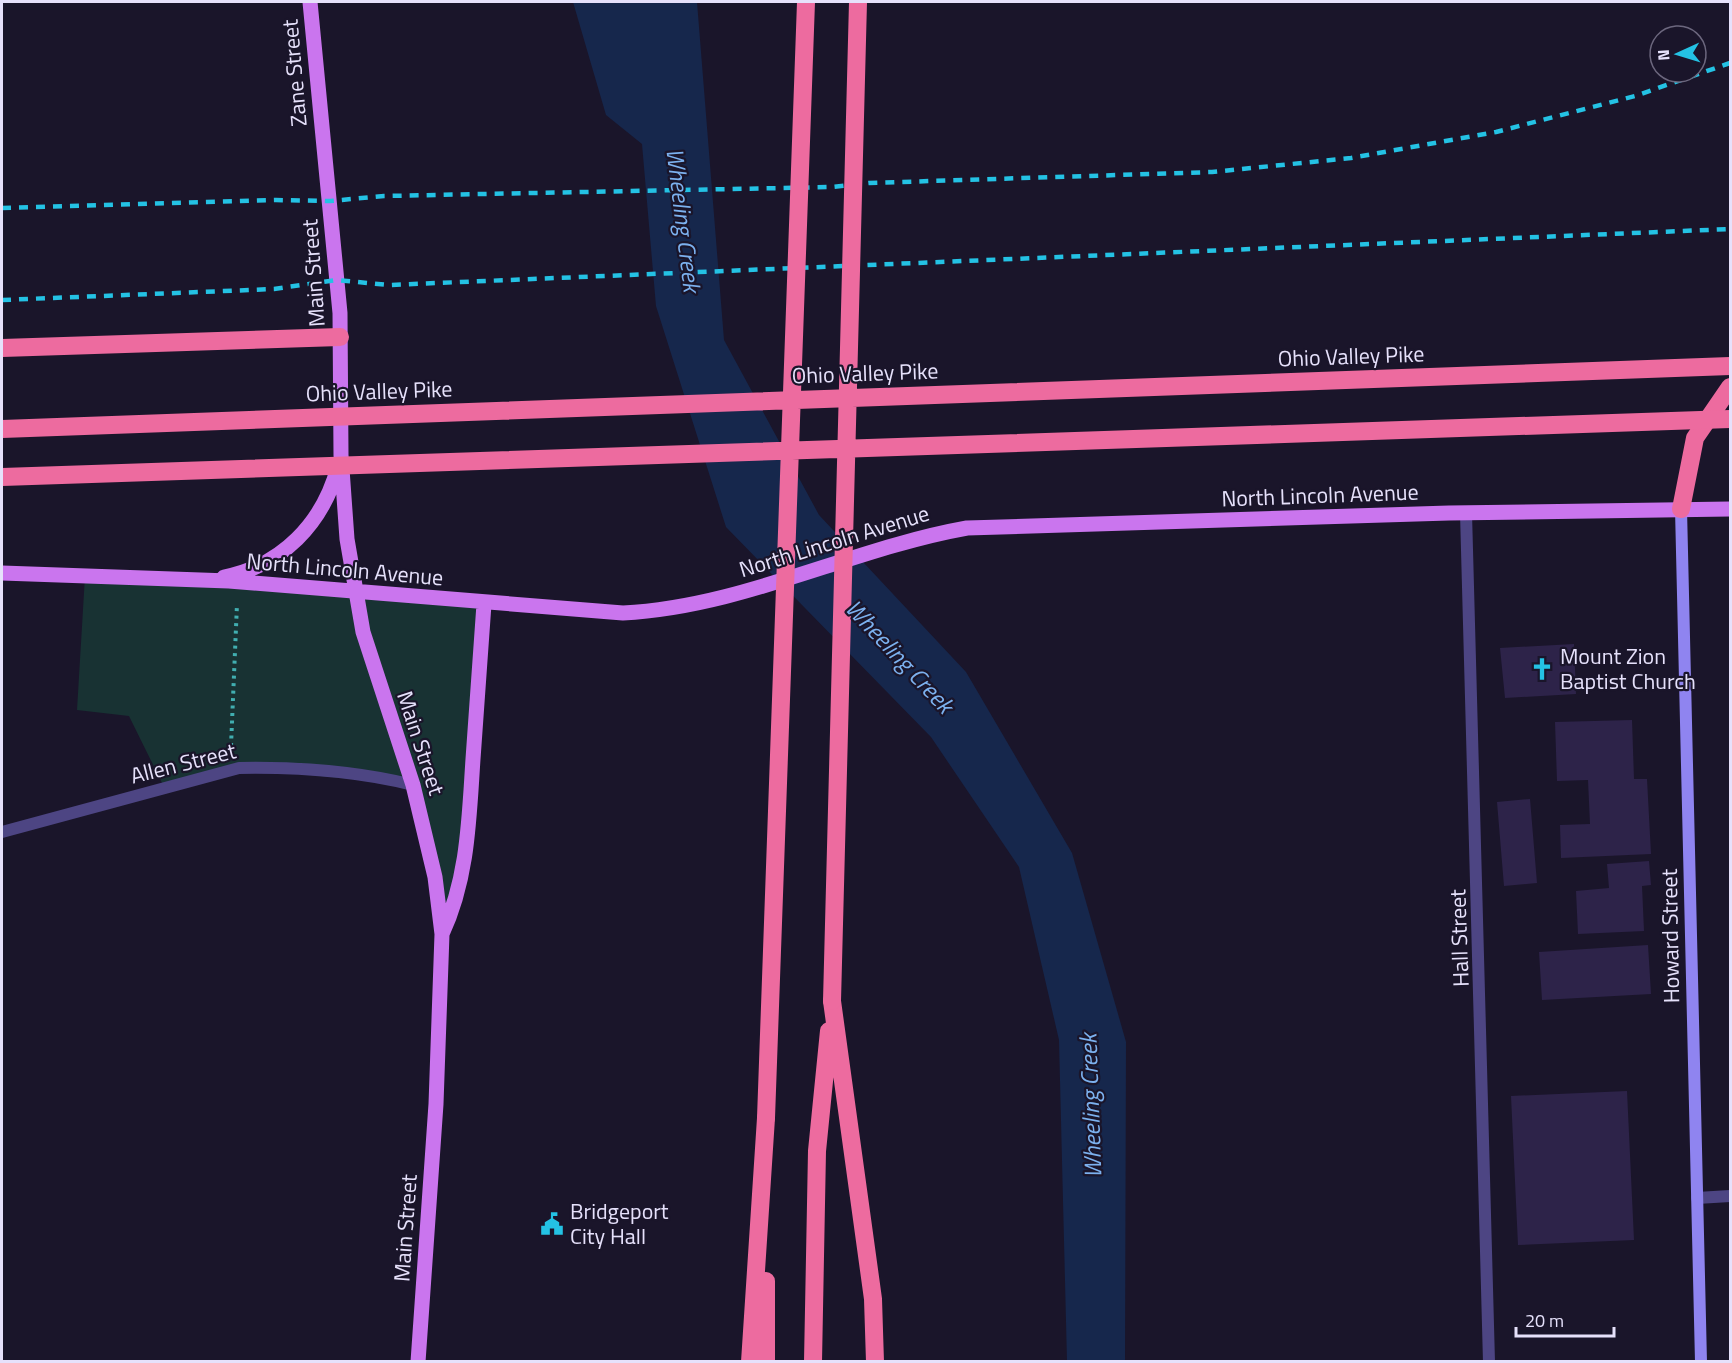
<svg xmlns="http://www.w3.org/2000/svg" width="1732" height="1363" viewBox="0 0 1732 1363" font-family="'Titillium Web',sans-serif">
  <style>
    .green { fill: #183233 }
    .water { fill: #16274c }
    .building { fill: #2d2349 }
    .lines { fill: none; stroke-linecap: round; stroke-linejoin: round }
    .path { stroke: #41aeb0; stroke-width: 4; stroke-dasharray: 3 4.5; stroke-linecap: butt }
    .street { stroke: #4d4583; stroke-width: 12 }
    .secondary { stroke: #8f84f0; stroke-width: 12 }
    .primary { stroke: #ca75ee; stroke-width: 15 }
    .highway { stroke: #ed6b9f; stroke-width: 18 }
    .rail { stroke: #24c2e4; stroke-width: 4.5; stroke-dasharray: 9 8; stroke-linecap: butt }
    .highway-bridge { stroke: #ed6b9f; stroke-width: 18 }
    .labels { text-anchor: middle; dominant-baseline: central; stroke-width: 4.5; stroke-linejoin: round; paint-order: stroke }
    .street-label { font-size: 22px; fill: #e6e1fb; stroke: #1a152a }
    .poi-label { font-size: 22px; fill: #e6e1fb; stroke: #1a152a; text-anchor: start }
    .water-label { font-size: 24px; font-style: italic; fill: #7cb1ef; stroke: #1a152a }
  </style>
  <rect width="100%" height="100%" fill="#1a152a"/>
  <path class="green" d="M85 576 484 604 469 822 442 934 413 785 239 768 165 789 129 716 77 710Z"/>
  <path class="water" d="M573 2H697L724 340 819 515 966 672 1072 853 1126 1042 1125 1361H1067L1059 1040 1019 867 931 737 726 527 656 306 642 144 606 115Z"/>
  <path class="building" d="M1574 644 1576 694 1505 698 1500 648Z
    M1632 720 1634 779H1647L1651 854 1561 858 1560 825 1590 824 1588 780 1557 781 1555 722Z
    M1530 799 1537 883 1504 886 1497 802Z
    M1649 861 1651 885 1642 886 1644 931 1578 934 1576 891 1609 888 1607 864Z
    M1648 945 1651 994 1542 1000 1539 952Z
    M1627 1091 1634 1240 1518 1245 1511 1096Z"/>
  <g class="lines">
    <path class="path" d="M231 746 237 604"/>
    <path class="street" d="M1466 513 1489 1362
      M2 832 239 768C297 767 357 771 413 785
      M1697 1198 1730 1196"/>
    <path class="secondary" d="M1681 509 1701 1362"/>
    <path class="primary" d="M310 2 340 313 341 455 347 539 363 632 413 785 435 877 442 934 436 1104 418 1362
      M2 573 229 581 623 613C742 607 850 549 967 528L1449 513 1730 509
      M224 577C282 566 323 523 338 467
      M442 934C468 879 469 819 473 759 477 708 480 656 484 604"/>
    <path class="highway" d="M2 348 340 337
      M1681 509 1695 438 1730 387
      M832 1001 873 1299 875 1362
      M766 1281V1362
      M750 1362 766 1118
      M813 1362 817 1151 829 1031"/>
    <path class="rail" d="M2 208 276 200 330 201 384 196 832 187 869 183 1212 172 1351 158 1496 132 1635 96 1730 63
      M2 300 274 289 336 280 389 285 1730 229"/>
    <path class="highway-bridge" d="M2 429 1730 366
      M2 477 1730 419
      M832 1001 858 2
      M766 1118 806 2"/>
  </g>
  <defs>
    <g id="church-bare" transform="scale(1.8)"><path d="M-1.2-6h2.4v3.5h3.3v2.4h-3.3V6h-2.4V-.1h-3.3v-2.4h3.3Z" fill="#24c2e4" stroke="#1a152a" stroke-width="2.5" paint-order="stroke"/></g>
    <g id="civic-bare" transform="scale(1.8)"><path d="M-.6-6.5H3V-4.5H.6V-3L4-1V1h2V6H-6V1h2V-1L-.6-3ZM-1.2 2.5V6h2.4V2.5Z" fill="#24c2e4" stroke="#1a152a" stroke-width="2.5" paint-order="stroke"/></g>
  </defs>
  <g fill-rule="evenodd">
    <use href="#church-bare" x="1542" y="669"/>
    <use href="#civic-bare" x="552" y="1224"/>
  </g>
  <g class="labels">
    <g class="street-label">
      <text transform="translate(294 73) rotate(-95)">Zane Street</text>
      <text transform="translate(313 273) rotate(-94)">Main Street</text>
      <text transform="translate(1351 356) rotate(-2)">Ohio Valley Pike</text>
      <text transform="translate(865 373) rotate(-2)">Ohio Valley Pike</text>
      <text transform="translate(379 391) rotate(-2)">Ohio Valley Pike</text>
      <text transform="translate(1320 495) rotate(-2)">North Lincoln Avenue</text>
      <text transform="translate(834 541) rotate(-17)">North Lincoln Avenue</text>
      <text transform="translate(345 569) rotate(5)">North Lincoln Avenue</text>
      <text transform="translate(421 743) rotate(72)">Main Street</text>
      <text transform="translate(183 763) rotate(-14)">Allen Street</text>
      <text transform="translate(1670 936) rotate(-91)">Howard Street</text>
      <text transform="translate(1459 938) rotate(-92)">Hall Street</text>
      <text transform="translate(405 1228) rotate(-86)">Main Street</text>
    </g>
    <g class="poi-label">
      <text x="1560" y="656">Mount Zion<tspan x="1560" dy="25">Baptist Church</tspan></text>
      <text x="570" y="1211">Bridgeport<tspan x="570" dy="25">City Hall</tspan></text>
    </g>
    <g class="water-label">
      <text transform="translate(684 220) rotate(83)">Wheeling Creek</text>
      <text transform="translate(900 656) rotate(47)">Wheeling Creek</text>
      <text transform="translate(1090 1106) rotate(-92)">Wheeling Creek</text>
    </g>
  </g>
  <rect width="1732" height="1363" fill="none" stroke="#e6e1fb" stroke-width="6"/>
  <g transform="translate(1678 54) rotate(266)"><circle r="28" fill="#1a152a" stroke="#6c677e" stroke-width="1.5"/>
  <path d="M0-4.5L10 22L0 15L-10 22Z" fill="#24c2e4"/>
  <text y="-9" font-size="16" font-weight="bold" text-anchor="middle" fill="#e6e1fb">N</text>
  </g>
  <path d="M1516 1327v9h98v-9" fill="none" stroke="#e6e1fb" stroke-width="3"/>
  <text x="1525" y="1327" font-size="18" fill="#e6e1fb" stroke="#1a152a" stroke-width="4.5" paint-order="stroke">20 m</text>
</svg>
